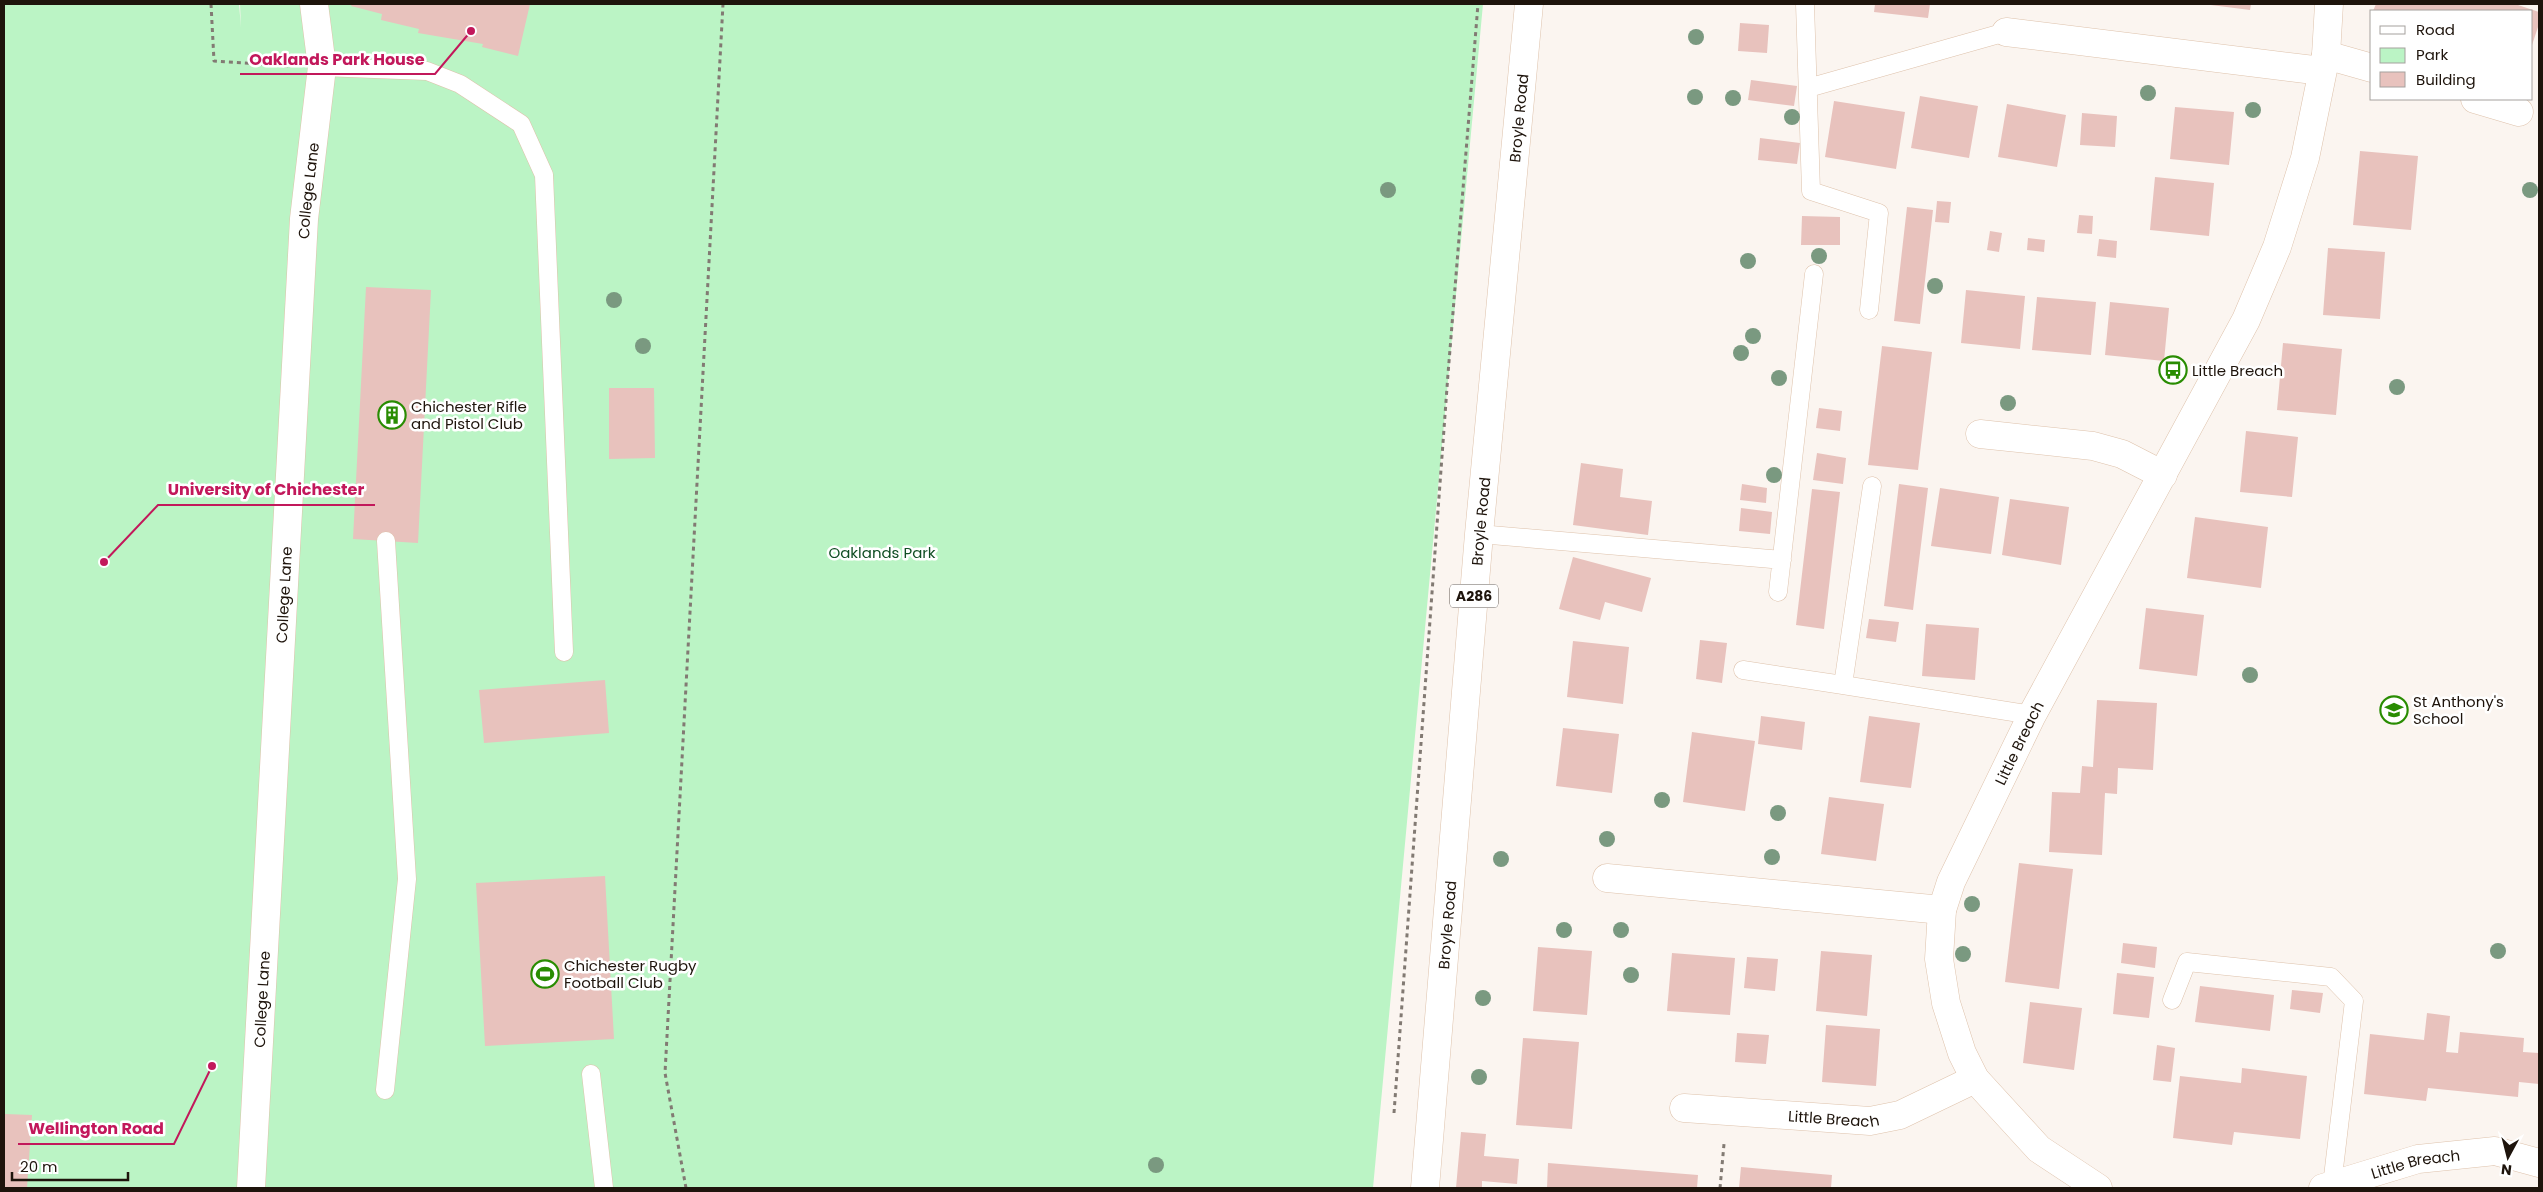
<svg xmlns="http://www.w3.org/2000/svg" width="2543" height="1192" viewBox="0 0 2543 1192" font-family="Poppins,sans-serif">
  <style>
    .green { fill: #bbf4c5 }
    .building { fill: #e8c2bd }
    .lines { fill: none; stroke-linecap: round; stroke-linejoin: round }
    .lane-casing { stroke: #dec2ab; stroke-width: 19 }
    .street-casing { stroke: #dec2ab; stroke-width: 29 }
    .secondary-casing { stroke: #dec2ab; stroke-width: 29 }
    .primary-casing { stroke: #dec2ab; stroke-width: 29 }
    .path { stroke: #827a73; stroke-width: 3; stroke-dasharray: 4 4; stroke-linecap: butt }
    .lane { stroke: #fff; stroke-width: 18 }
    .street { stroke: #fff; stroke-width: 28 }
    .secondary { stroke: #fff; stroke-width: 28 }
    .primary { stroke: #fff; stroke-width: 28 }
    .tree { fill: #7a9980 }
    .labels { text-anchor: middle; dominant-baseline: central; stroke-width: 5; stroke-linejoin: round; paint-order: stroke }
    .shield { fill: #fff; stroke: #625a55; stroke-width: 1 }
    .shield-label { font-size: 14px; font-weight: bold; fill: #1e140c }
    .street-label { font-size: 15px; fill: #1e140c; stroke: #fff }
    .poi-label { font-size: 15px; fill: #1e140c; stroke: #fff; text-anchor: start }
    .park-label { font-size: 15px; fill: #104e24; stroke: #fff }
    .leader { fill: none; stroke: #c2185b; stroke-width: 2 }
    .callout-dot { fill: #c2185b; stroke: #fff; stroke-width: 2 }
    .callout-label { font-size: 16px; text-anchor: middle; font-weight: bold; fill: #c2185b; stroke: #fff; stroke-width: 5; stroke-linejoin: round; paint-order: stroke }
  </style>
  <rect width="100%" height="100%" fill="#fbf5f0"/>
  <path class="green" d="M4 4H239L241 27 240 4H1483L1373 1188H4Z"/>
  <path class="building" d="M352 4H530L518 56 482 47 483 44 418 33 419 29 381 20 382 14 351 6Z
    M1875 4H1930L1928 18 1874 12Z
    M2203 4H2251L2250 10Z
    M2376 4H2515L2539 12V24L2532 45V11H2373Z
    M1740 23 1769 25 1767 53 1738 51Z
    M1751 80 1797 86 1794 106 1748 100Z
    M1920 96 1978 106 1969 158 1911 148Z
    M1834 101 1905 112 1896 169 1825 157Z
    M2007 104 2066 115 2057 167 1998 157Z
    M2175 107 2234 112 2229 165 2170 159Z
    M2082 113 2117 116 2115 147 2080 145Z
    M1760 138 1800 143 1797 164 1758 160Z
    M2360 151 2418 156 2411 230 2353 225Z
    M2155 177 2214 183 2209 236 2150 230Z
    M1937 201 1951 202 1949 223 1935 222Z
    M1907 207 1933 210 1920 324 1894 321Z
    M2079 215 2093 216 2092 234 2077 233Z
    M1802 216 1840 217V245H1801Z
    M1990 231 2002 233 1999 252 1987 250Z
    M2028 238 2045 240 2044 252 2027 250Z
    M2099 239 2117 241 2116 258 2097 256Z
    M2328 248 2385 252 2380 319 2323 315Z
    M366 287 431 290 418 543 353 539Z
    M1966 290 2025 296 2020 349 1961 343Z
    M2037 297 2096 302 2091 355 2032 350Z
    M2110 302 2169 308 2164 361 2105 355Z
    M2283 343 2342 349 2336 415 2277 410Z
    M1882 346 1932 352 1918 470 1868 465Z
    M609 388H654L655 458 609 459Z
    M1819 408 1842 411 1840 431 1816 428Z
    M2246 431 2298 437 2292 497 2240 492Z
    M1817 453 1846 458 1843 484 1813 480Z
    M1581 463 1623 469 1620 497 1652 501 1648 535 1573 525Z
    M1742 484 1767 488 1766 503 1740 500Z
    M1899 484 1928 488 1913 610 1884 606Z
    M1940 488 1999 497 1991 554 1931 546Z
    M1812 489 1840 492 1824 629 1796 625Z
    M2010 499 2069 507 2061 565 2002 555Z
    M1741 508 1772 512 1770 534 1739 531Z
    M2195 517 2268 527 2261 588 2187 578Z
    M1573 557 1651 578 1642 612 1605 602 1600 620 1559 609Z
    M2146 608 2204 615 2197 676 2139 669Z
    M1869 619 1899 622 1896 642 1866 638Z
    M1926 624 1979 628 1975 680 1922 676Z
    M1700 640 1727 643 1722 683 1696 679Z
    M1573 641 1629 647 1623 704 1567 697Z
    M605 680 609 733 484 743 479 690Z
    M2097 700 2157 703 2153 770 2118 768 2117 794 2105 793 2102 855 2049 852 2052 792 2080 793 2082 766 2093 767Z
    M1761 716 1805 722 1802 750 1758 744Z
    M1869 716 1920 723 1911 788 1860 782Z
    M1563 728 1619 734 1612 793 1556 786Z
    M1692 732 1755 741 1745 811 1683 802Z
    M1829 797 1884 804 1876 861 1821 854Z
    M2019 863 2073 869 2059 989 2005 982Z
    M605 876 614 1039 485 1046 476 883Z
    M2123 943 2157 947 2155 968 2121 963Z
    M1538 947 1592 951 1587 1015 1533 1011Z
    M1821 951 1872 955 1867 1016 1816 1011Z
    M1672 953 1735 958 1730 1015 1667 1011Z
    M1747 957 1778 959 1775 991 1744 988Z
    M2117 973 2154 977 2149 1018 2113 1014Z
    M2200 986 2274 995 2270 1031 2195 1022Z
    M2292 990 2323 993 2320 1013 2290 1009Z
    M2030 1002 2082 1008 2074 1070 2023 1063Z
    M2427 1013 2450 1016 2446 1052 2458 1053 2460 1032 2524 1038 2523 1052 2539 1053V1084L2519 1082 2518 1097 2428 1088 2426 1101 2364 1094 2370 1034 2424 1040Z
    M1826 1025 1880 1029 1876 1086 1822 1082Z
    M1737 1033 1769 1035 1766 1064 1735 1062Z
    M1523 1038 1579 1042 1572 1129 1516 1125Z
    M2157 1045 2175 1048 2171 1082 2153 1080Z
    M2242 1068 2307 1076 2300 1139 2234 1132 2232 1145 2173 1138 2180 1076 2241 1083Z
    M5 1114 32 1115 27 1188H4Z
    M1461 1132 1486 1134 1484 1156 1519 1159 1517 1184 1482 1181V1188H1456Z
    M1548 1163 1698 1175 1697 1188H1547Z
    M1741 1167 1832 1175 1831 1188H1739Z"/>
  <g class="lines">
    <g class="lane-casing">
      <path id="lane" d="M1805 4 1811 191 1879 213 1869 310
        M322 67 427 71 460 84 521 124 544 175 564 652
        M1808 88 2006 32
        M1872 486 1843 685 2032 715
        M1479 534 1782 560
        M1778 592 1814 274
        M1743 670 1843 685
        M2172 1000 2187 962 2331 977 2354 1001 2332 1185
        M591 1074 604 1188
        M385 1090 407 879 386 541"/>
    </g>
    <g class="street-casing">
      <g id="street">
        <path d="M2006 32 2322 71"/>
        <path d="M2326 55 2372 68"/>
        <path d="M2475 99 2519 112"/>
        <path d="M1980 434 2093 446 2122 454 2163 475"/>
        <path d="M1607 878 1942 910"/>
        <path id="s1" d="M1684 1108 1870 1121 1900 1115 1975 1079"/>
        <path id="s2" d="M2098 1188 2039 1149 1975 1079 1962 1053 1946 1003 1939 959 1942 910 1951 882 2032 715 2246 320 2277 247 2305 158 2326 55 2329 4"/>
        <path id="s3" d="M2323 1188 2418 1159 2495 1151 2539 1163"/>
      </g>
    </g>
    <g class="secondary-casing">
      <g id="secondary">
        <path id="s4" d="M251 1188 304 219 322 67 314 4"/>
      </g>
    </g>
    <g class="primary-casing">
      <g id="primary">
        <path id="s5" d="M1425 1188 1479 534 1529 4"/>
      </g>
    </g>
    <path class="path" d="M211 4 214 61 288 66
      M1394 1113 1448 374 1478 4
      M686 1188 665 1073 723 4
      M1720 1188 1724 1144"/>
    <use href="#lane" class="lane"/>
    <use href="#street" class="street"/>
    <use href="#secondary" class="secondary"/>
    <use href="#primary" class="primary"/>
  </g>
  <g class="tree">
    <circle cx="1696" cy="37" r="8"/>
    <circle cx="2148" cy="93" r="8"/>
    <circle cx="1695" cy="97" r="8"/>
    <circle cx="1733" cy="98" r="8"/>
    <circle cx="2253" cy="110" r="8"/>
    <circle cx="1792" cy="117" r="8"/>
    <circle cx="1388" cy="190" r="8"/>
    <circle cx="2530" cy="190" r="8"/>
    <circle cx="1819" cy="256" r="8"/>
    <circle cx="1748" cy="261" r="8"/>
    <circle cx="1935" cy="286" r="8"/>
    <circle cx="614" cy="300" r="8"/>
    <circle cx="1753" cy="336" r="8"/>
    <circle cx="643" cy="346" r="8"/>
    <circle cx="1741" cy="353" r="8"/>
    <circle cx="1779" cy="378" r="8"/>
    <circle cx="2397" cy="387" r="8"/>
    <circle cx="2008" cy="403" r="8"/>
    <circle cx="1774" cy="475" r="8"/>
    <circle cx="2250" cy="675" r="8"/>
    <circle cx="1662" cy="800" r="8"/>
    <circle cx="1778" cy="813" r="8"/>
    <circle cx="1607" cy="839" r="8"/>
    <circle cx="1772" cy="857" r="8"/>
    <circle cx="1501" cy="859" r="8"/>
    <circle cx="1972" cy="904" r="8"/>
    <circle cx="1564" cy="930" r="8"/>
    <circle cx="1621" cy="930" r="8"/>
    <circle cx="2498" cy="951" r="8"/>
    <circle cx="1963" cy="954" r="8"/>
    <circle cx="1631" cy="975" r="8"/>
    <circle cx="1483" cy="998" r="8"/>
    <circle cx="1479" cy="1077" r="8"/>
    <circle cx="1156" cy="1165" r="8"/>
  </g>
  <defs>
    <g id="bus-ring" transform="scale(1.4375)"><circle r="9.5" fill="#fff" stroke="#298c02" stroke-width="1.5"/><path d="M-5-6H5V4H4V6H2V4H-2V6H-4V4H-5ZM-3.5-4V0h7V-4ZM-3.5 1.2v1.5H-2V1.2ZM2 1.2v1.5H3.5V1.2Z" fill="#298c02"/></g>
    <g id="building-ring" transform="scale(1.4375)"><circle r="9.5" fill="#fff" stroke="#298c02" stroke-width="1.5"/><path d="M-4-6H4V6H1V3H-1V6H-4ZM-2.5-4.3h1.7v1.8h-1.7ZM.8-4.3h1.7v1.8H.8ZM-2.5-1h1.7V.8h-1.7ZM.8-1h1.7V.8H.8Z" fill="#298c02"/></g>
    <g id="school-ring" transform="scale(1.4375)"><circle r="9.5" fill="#fff" stroke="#298c02" stroke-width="1.5"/><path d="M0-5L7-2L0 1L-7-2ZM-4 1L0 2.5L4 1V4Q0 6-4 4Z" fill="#298c02"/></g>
    <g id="stadium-ring" transform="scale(1.4375)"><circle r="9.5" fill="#fff" stroke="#298c02" stroke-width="1.5"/><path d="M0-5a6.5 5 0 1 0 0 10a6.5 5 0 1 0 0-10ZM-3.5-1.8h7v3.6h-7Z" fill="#298c02"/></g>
  </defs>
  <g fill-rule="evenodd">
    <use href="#bus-ring" x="2173" y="370"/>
    <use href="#building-ring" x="392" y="415"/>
    <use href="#school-ring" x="2394" y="710"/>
    <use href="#stadium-ring" x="545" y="974"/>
  </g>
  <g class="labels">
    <rect class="shield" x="1450" y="584.5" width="48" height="23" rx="4"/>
    <g class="shield-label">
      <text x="1474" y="596">A286</text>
    </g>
    <g class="street-label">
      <text stroke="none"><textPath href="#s5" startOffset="1074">Broyle Road</textPath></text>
      <text stroke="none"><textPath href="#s4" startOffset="999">College Lane</textPath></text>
      <text stroke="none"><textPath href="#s5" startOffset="669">Broyle Road</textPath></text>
      <text stroke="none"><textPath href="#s4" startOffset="594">College Lane</textPath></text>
      <text stroke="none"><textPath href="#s2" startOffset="525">Little Breach</textPath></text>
      <text stroke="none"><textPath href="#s5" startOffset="264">Broyle Road</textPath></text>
      <text stroke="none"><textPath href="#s4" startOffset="189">College Lane</textPath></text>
      <text stroke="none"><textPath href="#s1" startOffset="150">Little Breach</textPath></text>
      <text stroke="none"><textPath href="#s3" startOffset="96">Little Breach</textPath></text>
    </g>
    <g class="poi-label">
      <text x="2192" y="370">Little Breach</text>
      <text x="411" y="406">Chichester Rifle<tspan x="411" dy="17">and Pistol Club</tspan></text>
      <text x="2413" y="701">St Anthony's<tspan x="2413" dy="17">School</tspan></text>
      <text x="564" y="965">Chichester Rugby<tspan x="564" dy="17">Football Club</tspan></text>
    </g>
    <g class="park-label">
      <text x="882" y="552">Oaklands Park</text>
    </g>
  </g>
  <path class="leader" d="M471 31L435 74H240M104 562L158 505H375M212 1066L174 1144H18"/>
  <g class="callout-dot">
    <circle cx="471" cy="31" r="5"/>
    <circle cx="104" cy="562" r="5"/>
    <circle cx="212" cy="1066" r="5"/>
  </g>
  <g class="callout-label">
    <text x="337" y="65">Oaklands Park House</text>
    <text x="266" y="495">University of Chichester</text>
    <text x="96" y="1134">Wellington Road</text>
  </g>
  <rect width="2543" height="1192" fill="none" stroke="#1e140c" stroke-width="10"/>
  <rect x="2370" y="10" width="162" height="90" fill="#ffffff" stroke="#a5a19e"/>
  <rect x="2380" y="26" width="25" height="8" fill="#ffffff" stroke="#a5a19e"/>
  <text x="2416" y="35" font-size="15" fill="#1e140c">Road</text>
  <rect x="2380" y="48" width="25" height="15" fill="#bbf4c5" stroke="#a5a19e"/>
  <text x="2416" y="60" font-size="15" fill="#1e140c">Park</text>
  <rect x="2380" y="72" width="25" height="15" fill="#e8c2bd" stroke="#a5a19e"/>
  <text x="2416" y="85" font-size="15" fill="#1e140c">Building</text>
  <g transform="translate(2508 1157) rotate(187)" stroke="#ffffff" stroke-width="4" paint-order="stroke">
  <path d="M0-4L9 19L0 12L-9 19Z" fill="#1e140c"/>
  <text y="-8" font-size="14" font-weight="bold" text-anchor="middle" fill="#1e140c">N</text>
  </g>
  <path d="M12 1172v8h116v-8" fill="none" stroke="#1e140c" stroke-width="2.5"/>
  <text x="20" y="1172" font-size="15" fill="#1e140c" stroke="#ffffff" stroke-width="4" paint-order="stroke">20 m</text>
</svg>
